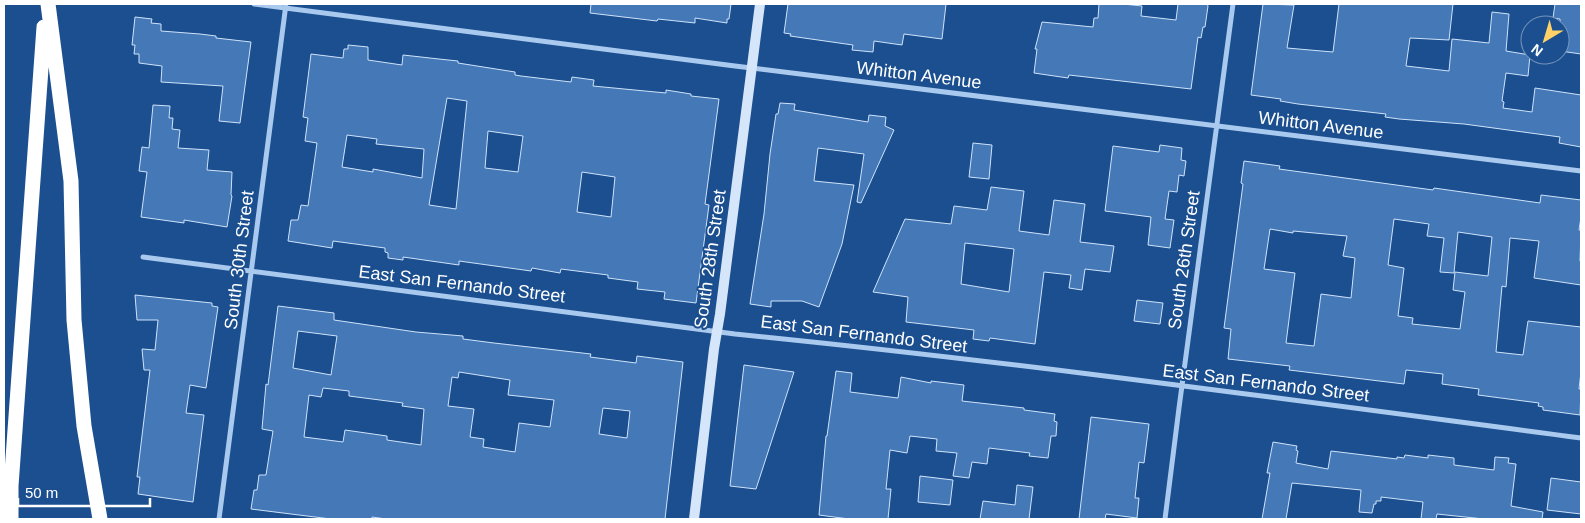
<svg xmlns="http://www.w3.org/2000/svg" width="1585" height="523" viewBox="0 0 1585 523" font-family="Helvetica,sans-serif">
  <style>
    .building { fill: #4478b7; stroke: #cfe3fa; fill-rule: evenodd }
    .lines { fill: none; stroke-linecap: round; stroke-linejoin: round }
    .street { stroke: #a9c9ee; stroke-width: 5 }
    .secondary { stroke: #d6e6fa; stroke-width: 10 }
    .highway { stroke: #fff; stroke-width: 15 }
    .labels { text-anchor: middle; dominant-baseline: central; stroke-width: 4; stroke-linejoin: round; paint-order: stroke }
    .street-label { font-size: 18px; fill: #fff; stroke: #1b4f8f }
  </style>
  <rect width="100%" height="100%" fill="#1b4f8f"/>
  <path class="building" d="M591 4H731L729 19H727V23L695 18V23L658 19 657 21 590 13Z
    M788 4H946L942 39 904 34 902 45 874 41 873 52 852 50 853 45 790 36 791 34 784 33Z
    M1099 4H1123L1142 6 1141 16 1176 20 1178 4H1207L1208 6 1205 27H1203L1201 38 1198 37 1191 89 1069 75 1068 78 1034 73 1037 49H1035L1042 22 1093 27 1094 18H1098Z
    M1263 4 1294 5 1287 48 1333 52 1339 4H1453L1449 40 1410 38 1406 66 1449 71 1452 39 1489 43 1492 12 1509 14 1506 51 1530 55 1528 76 1506 73 1502 101 1504 102 1503 108 1532 112 1535 88 1581 95V147L1559 143 1560 137 1464 124 1399 119 1385 117 1386 114 1298 104 1280 101 1281 99 1251 95Z
    M1555 4H1581V54L1560 51V19L1553 18Z
    M135 17 152 19 151 23 161 24V31L200 34 216 36V38L251 42 240 123 219 121 223 86 161 82 162 66 139 63V54H134L135 45H132Z
    M348 45 368 47V60L402 65 403 55 439 59 458 61V63L515 72V75L521 76 571 82 572 77 594 80 593 86 666 93V90L691 94V96L719 99 705 204 709 205 696 303 664 299 665 292 637 289 638 282 608 278V275L561 269 560 273 532 268 531 271 459 261V265L403 257V260L388 258V253L385 252V248L333 241 332 248 288 241 291 220H298L301 205 308 206 317 143 305 141 308 118 303 117 311 54 343 58 344 49H348ZM447 98 467 101 456 209 429 205ZM488 131 523 136 518 172 485 168ZM347 135 377 139 376 144 424 149 422 178 373 169V172L342 167ZM582 172 615 177 611 217 577 212Z
    M780 103 795 104 794 110 868 122 869 115 886 117 885 126 894 130 861 203 857 202 864 154 818 148 814 181 854 185 842 244 819 307 802 301H771V307L750 304 764 214 770 154 776 114H778Z
    M153 105 170 106 169 118H173L172 129 180 130 178 148 209 150 207 170 232 172 231 195 232 196 227 227 184 220V223L141 217 147 172 139 171 142 147 149 148Z
    M973 143 992 145 989 179 969 177Z
    M1160 145 1182 148 1181 160 1186 161 1184 176 1179 175 1177 192 1169 191 1165 219 1174 220 1170 248 1148 245 1151 217 1105 211 1113 146 1159 152Z
    M1244 161 1280 166 1279 169 1433 190 1434 188 1540 203 1541 195 1581 200V217L1579 230H1581L1580 261H1581V285L1534 278 1539 241 1510 238 1506 287 1502 286 1496 352 1523 355 1528 321 1581 327V372L1579 389H1581L1580 415 1543 410V407L1538 406 1539 403 1478 395 1479 389 1442 384 1443 374 1406 370 1404 384 1289 370 1290 366 1228 359 1231 329 1224 328 1243 184 1241 183ZM1394 219 1429 224 1427 236 1444 238 1440 272 1454 273 1458 232 1492 237 1488 276 1455 272 1453 290 1465 292 1460 329 1412 324 1413 318 1398 316 1404 268 1388 265ZM1270 229 1293 233V231L1347 236 1343 256 1355 258 1351 298 1321 294 1314 346 1286 343 1295 273 1264 269Z
    M991 187 1024 191 1019 231 1049 235 1054 200 1085 204 1080 242 1114 246 1110 272 1085 269 1082 290 1069 288 1071 275 1044 272 1035 344 990 338 989 341 973 339 974 330 906 322 908 297 873 292 905 219 951 224 954 206 987 210ZM965 243 1014 249 1009 292 961 284Z
    M135 295 212 303V306L218 307 206 388 190 385 186 413 204 415 193 502 138 494 140 477H137L150 370H144L142 349 155 350 158 320H137Z
    M1137 300 1163 303 1160 324 1134 321Z
    M278 306 334 313V320L416 332 463 336V339L494 343 591 354 590 357 636 363 637 356 683 362 665 519H386L372 517V519H331L251 509 254 490H257L259 475H266L273 431 262 429 266 384 268 385ZM298 331 337 336 331 375 293 368ZM459 372 510 380 508 395 554 400 550 427 519 423 515 452 483 447 484 439 470 437 474 409 448 406 452 377 458 378ZM323 388 349 391V396L403 403 402 406 424 409 421 445 387 440V436L345 430 343 442 304 437 309 395 321 397ZM603 408 630 411 627 438 599 434Z
    M744 365 794 372 756 489 730 486Z
    M836 371 852 373 850 392 898 398 901 377 931 383V381L964 385 962 401 1024 408V410L1055 414 1054 421 1057 422 1056 436H1051L1048 458 1029 456 1030 453 989 448 987 464 972 462 969 478 953 476 957 453 936 451 937 439 910 436 907 453 890 450 886 489H891L888 519H849L819 515 826 436H827Z
    M1091 417 1149 424 1144 463 1139 462 1135 498H1139L1137 518 1106 514 1105 519H1079Z
    M1273 442 1297 446 1296 450 1298 451 1296 463 1328 469 1331 451 1397 459V457L1404 458 1405 455 1428 458V455L1454 458V465L1494 470 1495 457 1509 458 1508 463 1516 464 1511 506 1543 512 1542 519H1484L1437 514 1436 519H1421L1423 502 1381 497V501H1376V504H1374L1372 513 1359 512 1361 490 1292 483 1286 519H1262L1270 473H1267Z
    M920 476 953 480 950 505 918 502Z
    M1551 478 1581 482V514L1547 510Z
    M1017 485 1033 487 1029 519H980L983 501 1015 505Z"/>
  <g class="lines">
    <path class="street" d="M254 4 735 66 1581 171
      M143 257 735 334C1017 362 1299 401 1581 438
      M219 519 286 4
      M1165 519 1179 408 1233 4"/>
    <path class="secondary" d="M694 519 714 349 720 314 760 4"/>
    <path class="highway" d="M48 4 71 181 74 320 84 426 100 519
      M11 519V486L44 27"/>
  </g>
  <g class="labels">
    <g class="street-label">
      <text transform="translate(919 75) rotate(7)">Whitton Avenue</text>
      <text transform="translate(1321 125) rotate(7)">Whitton Avenue</text>
      <text transform="translate(710 259) rotate(-82)">South 28th Street</text>
      <text transform="translate(239 260) rotate(-83)">South 30th Street</text>
      <text transform="translate(1184 260) rotate(-82)">South 26th Street</text>
      <text transform="translate(462 284) rotate(7)">East San Fernando Street</text>
      <text transform="translate(864 334) rotate(7)">East San Fernando Street</text>
      <text transform="translate(1266 383) rotate(7)">East San Fernando Street</text>
    </g>
  </g>
  <rect width="1585" height="523" fill="none" stroke="#ffffff" stroke-width="10"/>
  <g transform="translate(1545 40) rotate(218)"><circle r="24" fill="#1b4f8f" stroke="#7695bc"/>
  <path d="M0-4L9 19L0 12L-9 19Z" fill="#ffd166"/>
  <text y="-8" font-size="14" font-weight="bold" text-anchor="middle" fill="#ffffff">N</text>
  </g>
  <path d="M18 498v8h132v-8" fill="none" stroke="#ffffff" stroke-width="2.5"/>
  <text x="25" y="498" font-size="15" fill="#ffffff" stroke="#1b4f8f" stroke-width="4" paint-order="stroke">50 m</text>
</svg>
